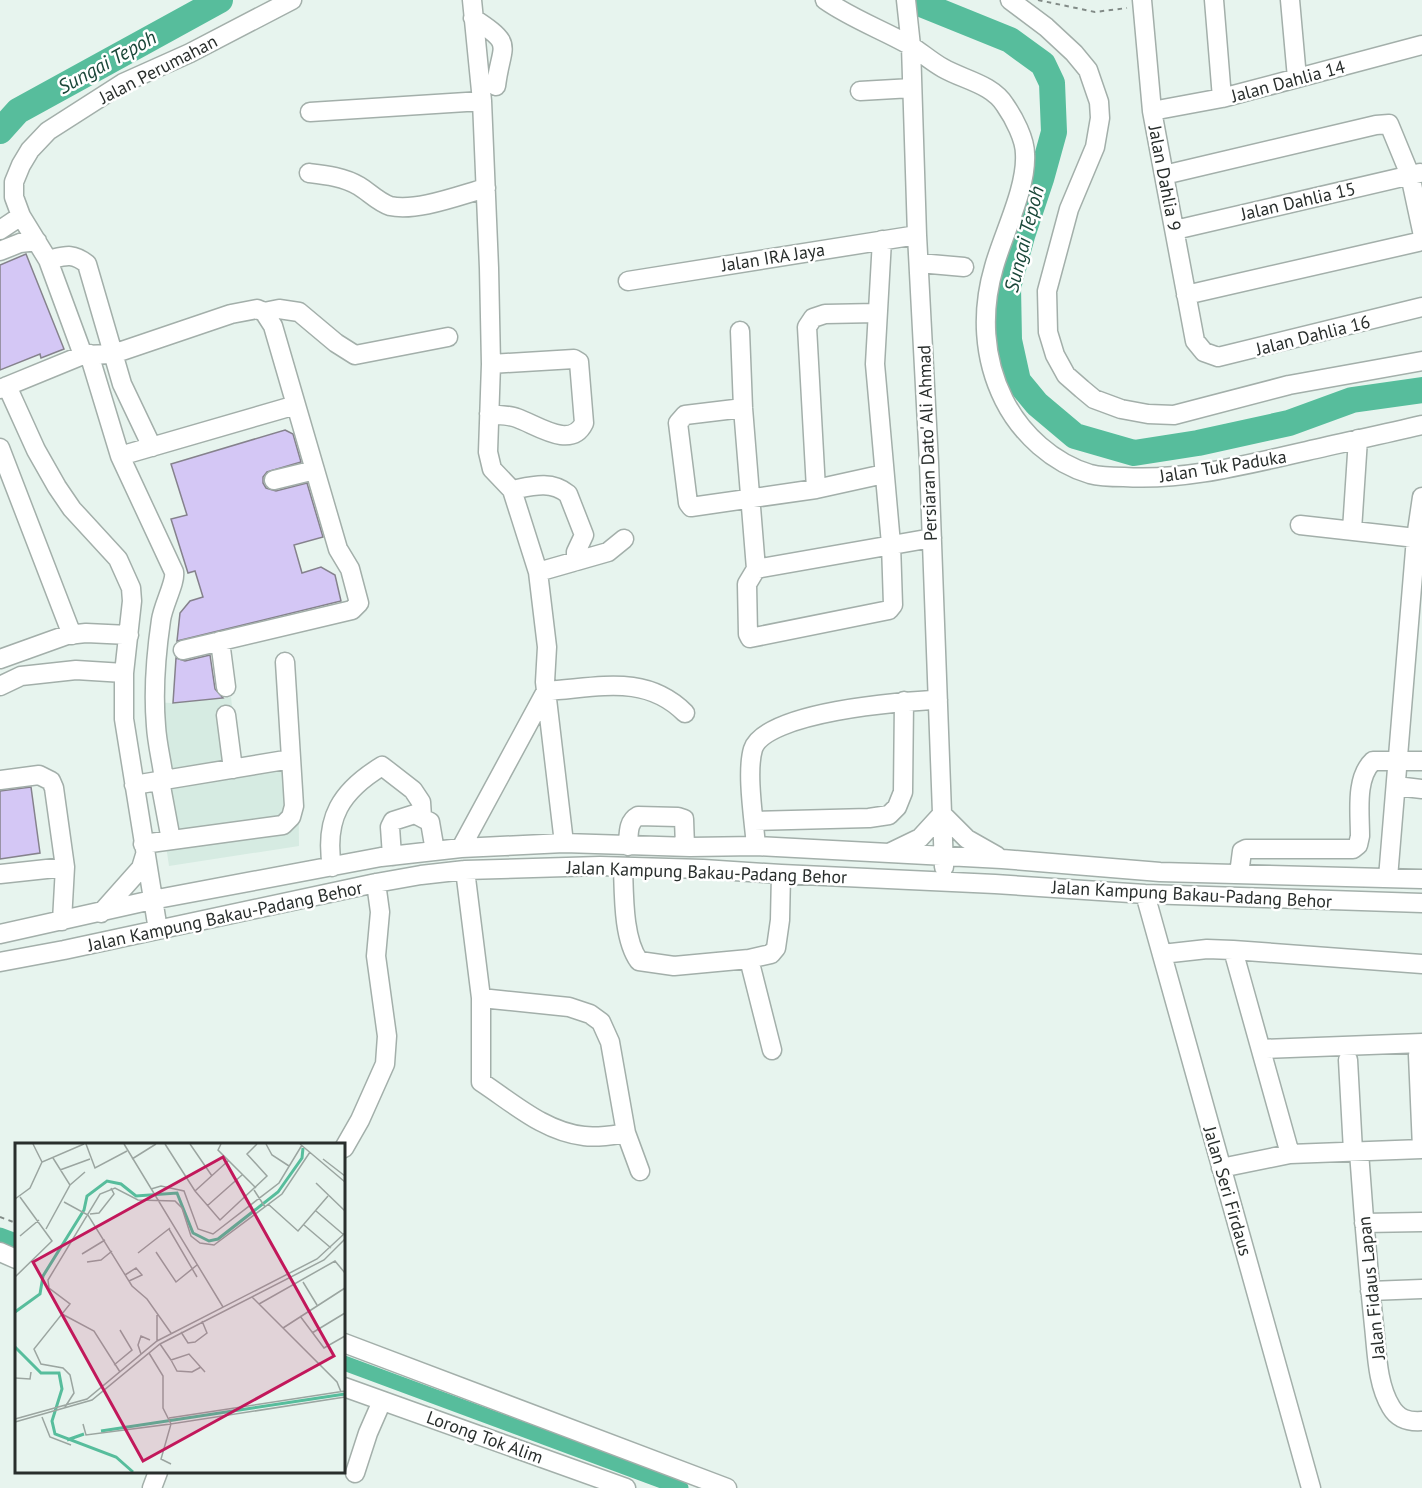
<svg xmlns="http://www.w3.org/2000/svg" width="1422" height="1488" viewBox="0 0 1422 1488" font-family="'PT Sans',sans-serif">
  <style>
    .built { fill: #d6ebe2 }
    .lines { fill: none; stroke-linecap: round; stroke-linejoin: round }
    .canal { stroke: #57bd9c; stroke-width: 15 }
    .river { stroke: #57bd9c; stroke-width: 26 }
    .building { fill: #d4c7f5; stroke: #85828c; stroke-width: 1.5 }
    .minor-casing { stroke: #a3afaa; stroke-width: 21 }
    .path { stroke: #828b87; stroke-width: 2; stroke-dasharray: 4.5 4.5; stroke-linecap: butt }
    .minor { stroke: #fff; stroke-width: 18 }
    .labels { text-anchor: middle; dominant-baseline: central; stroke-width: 5; stroke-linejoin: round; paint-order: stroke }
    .street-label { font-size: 18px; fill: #292e2c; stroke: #fff }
    .water-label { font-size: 20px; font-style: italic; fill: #1a4739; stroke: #fff }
    .inset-river { fill: none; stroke: #57bd9c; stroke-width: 3 }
    .inset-road { fill: none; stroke: #9ba5a0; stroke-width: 1.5 }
    .view { fill: #c2185b; fill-opacity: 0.15; stroke: #c2185b; stroke-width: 3 }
    .inset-edge { fill: none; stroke: #292e2c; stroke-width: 3 }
  </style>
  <rect width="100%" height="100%" fill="#e7f4ee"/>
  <path class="built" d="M231 697 238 760 298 753 299 846 169 866 145 702 173 703Z"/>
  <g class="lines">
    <path class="canal" d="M0 1235 16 1241
      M344 1363 681 1488"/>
    <path class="river" d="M911 0 1010 40 1043 64 1052 83 1054 132 1041 179 1022 236 1008 287 1009 340 1018 381 1037 404 1075 436 1134 453 1198 443 1289 423 1352 400 1422 390
      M0 131 18 111 220 0"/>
  </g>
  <path class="building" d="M26 254 64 349 41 358 40 354 0 370V265Z
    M285 430 293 434 301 462 267 472 263 477V483L266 488 276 491 307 483 323 537 294 545 302 573 321 567 335 575 341 601 177 641 180 613 190 601 203 597 195 571 188 573 171 519 187 515 171 464Z
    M210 655 215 689 223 698 173 703 176 658 185 661Z
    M31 787 40 853 0 859V791Z"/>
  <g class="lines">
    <g class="minor-casing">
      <path id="minor" d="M472 0 482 101 489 268 491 364 488 452 492 469 512 490 538 572 547 647 545 682 564 843
        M825 0C852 19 883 30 911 46 922 53 932 62 943 68 964 80 992 84 1005 105 1014 118 1025 139 1025 154 1027 188 1003 234 994 267 981 311 983 358 1004 400 1021 434 1053 463 1090 474 1101 477 1113 477 1124 477 1186 481 1248 464 1307 451 1346 442 1384 434 1422 425
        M906 0 911 46 917 235 929 462 944 867
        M1010 0 1046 27 1074 53 1088 70 1099 102 1100 118 1095 147 1069 209 1047 291 1048 332 1055 355 1066 375 1082 389 1094 399 1121 409 1148 414 1174 415 1289 385 1422 361
        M1142 0 1152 111 1195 341 1204 352 1218 357 1422 307
        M1214 0 1222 98
        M1290 0 1297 78
        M473 18C516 46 501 43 496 86
        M860 91 912 88
        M1152 111 1222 98 1422 45
        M310 112 482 101
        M309 173C326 175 344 177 359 186 369 192 378 202 390 206 417 212 460 195 486 188
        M1164 175 1376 125 1389 124 1410 175 1422 231
        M0 230 21 216
        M1175 230 1420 173
        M0 251 20 243 37 241
        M48 260C65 256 72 252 87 264L122 384 152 447
        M919 263 964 267
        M628 281 917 235
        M1186 295 1418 242 1422 237
        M264 312 279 309 299 312 336 343 355 355 448 337
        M740 331 743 408 756 569 747 584 748 634 750 638 889 610 893 605 891 544 875 364 882 240
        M89 354 120 456 174 572C176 582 163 605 161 620 156 654 153 691 156 726 157 744 162 762 164 780
        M83 355 48 260 21 216 14 197V182L21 165 30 150 48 131 123 83 190 53 292 0
        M7 386 36 450 57 487 72 509 118 559 131 588 132 601 124 673V719L158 930
        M0 389 83 355 113 354 231 314 257 309 264 312 273 326 296 405
        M743 408 685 415 678 423 688 503 691 507 816 489 884 474
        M489 414C498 415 509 415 517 418 537 425 571 450 584 423L579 362 574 359 491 364
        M0 448 72 635
        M120 456 296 405 338 549 350 569 359 603 352 610 183 650
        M274 480 315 470
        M816 489 807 327 813 318 825 314 877 313
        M512 490C532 486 551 480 568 494L584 535 576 552V561
        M1300 525 1416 538
        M1352 530 1358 439
        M756 569 932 538
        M538 572 608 552 624 539
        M220 641 226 687
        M0 659 67 635 86 633 129 635
        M0 686 21 676 76 670 124 673
        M226 715 233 769
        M0 780 39 775 51 781 54 788 65 867 62 921
        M160 781 171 840
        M134 785 291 759
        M1396 786 1422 789
        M942 814 967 839 997 856
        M754 821 869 818 889 815 897 807 903 792 904 701
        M143 844 283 825 291 817 294 806 285 662
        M628 846C629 835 627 822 638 816L678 817 684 819 685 847
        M756 846C754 821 746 772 753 749 765 712 902 701 938 700
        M461 848 546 691C597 688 645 673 685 713
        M891 852 920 838 942 814
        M392 856 390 827 393 821 415 814 430 822 435 851
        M332 867C324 818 341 791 382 766L413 790 421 802 422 817
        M623 867C624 895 623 939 639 961L674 966 749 959 771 954 776 948 780 920 781 874
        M465 870 481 998 569 1007 590 1014 601 1022 610 1042 626 1133 640 1171
        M0 874 65 867
        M1239 874 1242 851 1246 849H1353L1358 845 1360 836C1360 812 1355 778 1373 761H1422
        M1388 878 1416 538 1422 497
        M1145 894 1311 1488
        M101 913 141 868 145 855
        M0 934 152 900 381 857 461 848 564 843 690 847 756 846 1002 859 1160 872 1422 879
        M1233 950 1290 1154
        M1162 954 1207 949 1233 950 1422 964
        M749 959 772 1050
        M0 962 64 950 376 883 421 875 465 870 600 866 703 869 781 874 995 884 1145 894 1422 903
        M481 998V1082C513 1103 545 1132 584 1136 598 1138 613 1135 626 1133
        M1261 1049 1422 1043
        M1418 1055 1422 1148
        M1348 1060 1353 1151
        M344 1148 360 1120 385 1064 387 1036 376 956 380 912 376 883
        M1359 1152C1363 1210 1368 1268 1374 1326 1377 1353 1377 1384 1391 1407 1398 1419 1408 1422 1422 1421
        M1221 1168 1290 1154 1422 1149
        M1364 1223 1422 1222
        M0 1252 16 1259
        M1370 1291 1422 1289
        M344 1343 727 1488
        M344 1387 626 1488
        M355 1473 368 1433 382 1401
        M152 1488 158 1472"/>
    </g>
    <path class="path" d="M1038 0 1095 12 1127 8
      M0 1217 16 1223"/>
    <use href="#minor" class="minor"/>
  </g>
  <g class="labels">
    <g class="street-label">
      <text transform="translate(158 69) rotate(-27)">Jalan Perumahan</text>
      <text transform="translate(1288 81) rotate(-15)">Jalan Dahlia 14</text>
      <text transform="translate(1165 178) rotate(79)">Jalan Dahlia 9</text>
      <text transform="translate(1298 201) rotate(-13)">Jalan Dahlia 15</text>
      <text transform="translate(773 257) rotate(-9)">Jalan IRA Jaya</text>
      <text transform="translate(1313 335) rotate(-14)">Jalan Dahlia 16</text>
      <text transform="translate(927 443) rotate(-92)">Persiaran Dato' Ali Ahmad</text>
      <text transform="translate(1223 466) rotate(-9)">Jalan Tuk Paduka</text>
      <text transform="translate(707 872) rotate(2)">Jalan Kampung Bakau-Padang Behor</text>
      <text transform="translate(1192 894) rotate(3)">Jalan Kampung Bakau-Padang Behor</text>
      <text transform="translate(225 916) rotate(-12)">Jalan Kampung Bakau-Padang Behor</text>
      <text transform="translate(1228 1191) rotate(74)">Jalan Seri Firdaus</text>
      <text transform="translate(1371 1288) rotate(-96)">Jalan Fidaus Lapan</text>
      <text transform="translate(485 1437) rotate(20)">Lorong Tok Alim</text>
    </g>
    <g class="water-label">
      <text transform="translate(107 62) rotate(-29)">Sungai Tepoh</text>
      <text transform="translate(1024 239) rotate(-76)">Sungai Tepoh</text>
    </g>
  </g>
  <g transform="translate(15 1143)">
    <rect width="330" height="330" fill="#e7f4ee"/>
    <path class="inset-river" d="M0 169 25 151 28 133 69 67 72 53 92 38 106 41 121 53 162 50 178 90 194 98 203 96 263 49 287 15 288 5M0 204 26 230H44L47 246 37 278 40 291 101 314 118 329M86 288 330 251M52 297 69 291"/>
    <path class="inset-road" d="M18 1 27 19M71 1 80 25 112 8M109 1 208 164M150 1 180 48 205 77 252 33 232 11 242 1M175 1 197 33M206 1 203 7 241 45M251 1 257 12 274 23M285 1 330 39M117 16 141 1M308 16 330 33M45 27 75 16M301 40 330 68M55 42 70 29M136 46 146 43 169 48 183 86 198 91 264 40 287 2M239 47 250 64M180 48 213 18M0 56 15 45 27 19 69 1M49 59 73 72 117 143 132 156 156 190M253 61 283 88 313 53M192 63 227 32M301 68 329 92M75 71 84 70 99 51 96 45M289 82 316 105M31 86 55 42 38 15M154 86 182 134M5 93 24 77M141 109 161 139 182 122M123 110 155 85M67 111 90 97M72 119 86 117 97 108M110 132 121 125 127 132 114 138M0 134 37 98 5 54M288 139 302 162M237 154 322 239 326 249M244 161 320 118 330 130M47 171 79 188 105 229M142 172V198M285 173 309 205 330 193M268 185 330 145M166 189 173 200 180 199 192 190 187 178M297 190 330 170M145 201 156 217 174 211 190 229M134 210 148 233V265L156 281 330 254M126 211 123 202 126 193 135 197M156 217 162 228 177 229 186 224M99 222 117 207 105 187M0 235 15 236 16 229M50 264 59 250 55 232 48 225 26 221 19 206 55 161 34 145 33 137 85 51 100 45 123 57 160 58 167 65 176 93 185 100 199 102 267 51 295 9M27 274 35 294 56 302M154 275 330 248M0 276 72 256 142 198 302 116 330 90M0 279 77 257 145 201 309 117 330 96M68 281 71 292 156 281 146 316 156 321"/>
    <path class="view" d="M208 14 319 213 128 318 18 119Z"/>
    <rect width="330" height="330" class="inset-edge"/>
  </g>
</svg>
